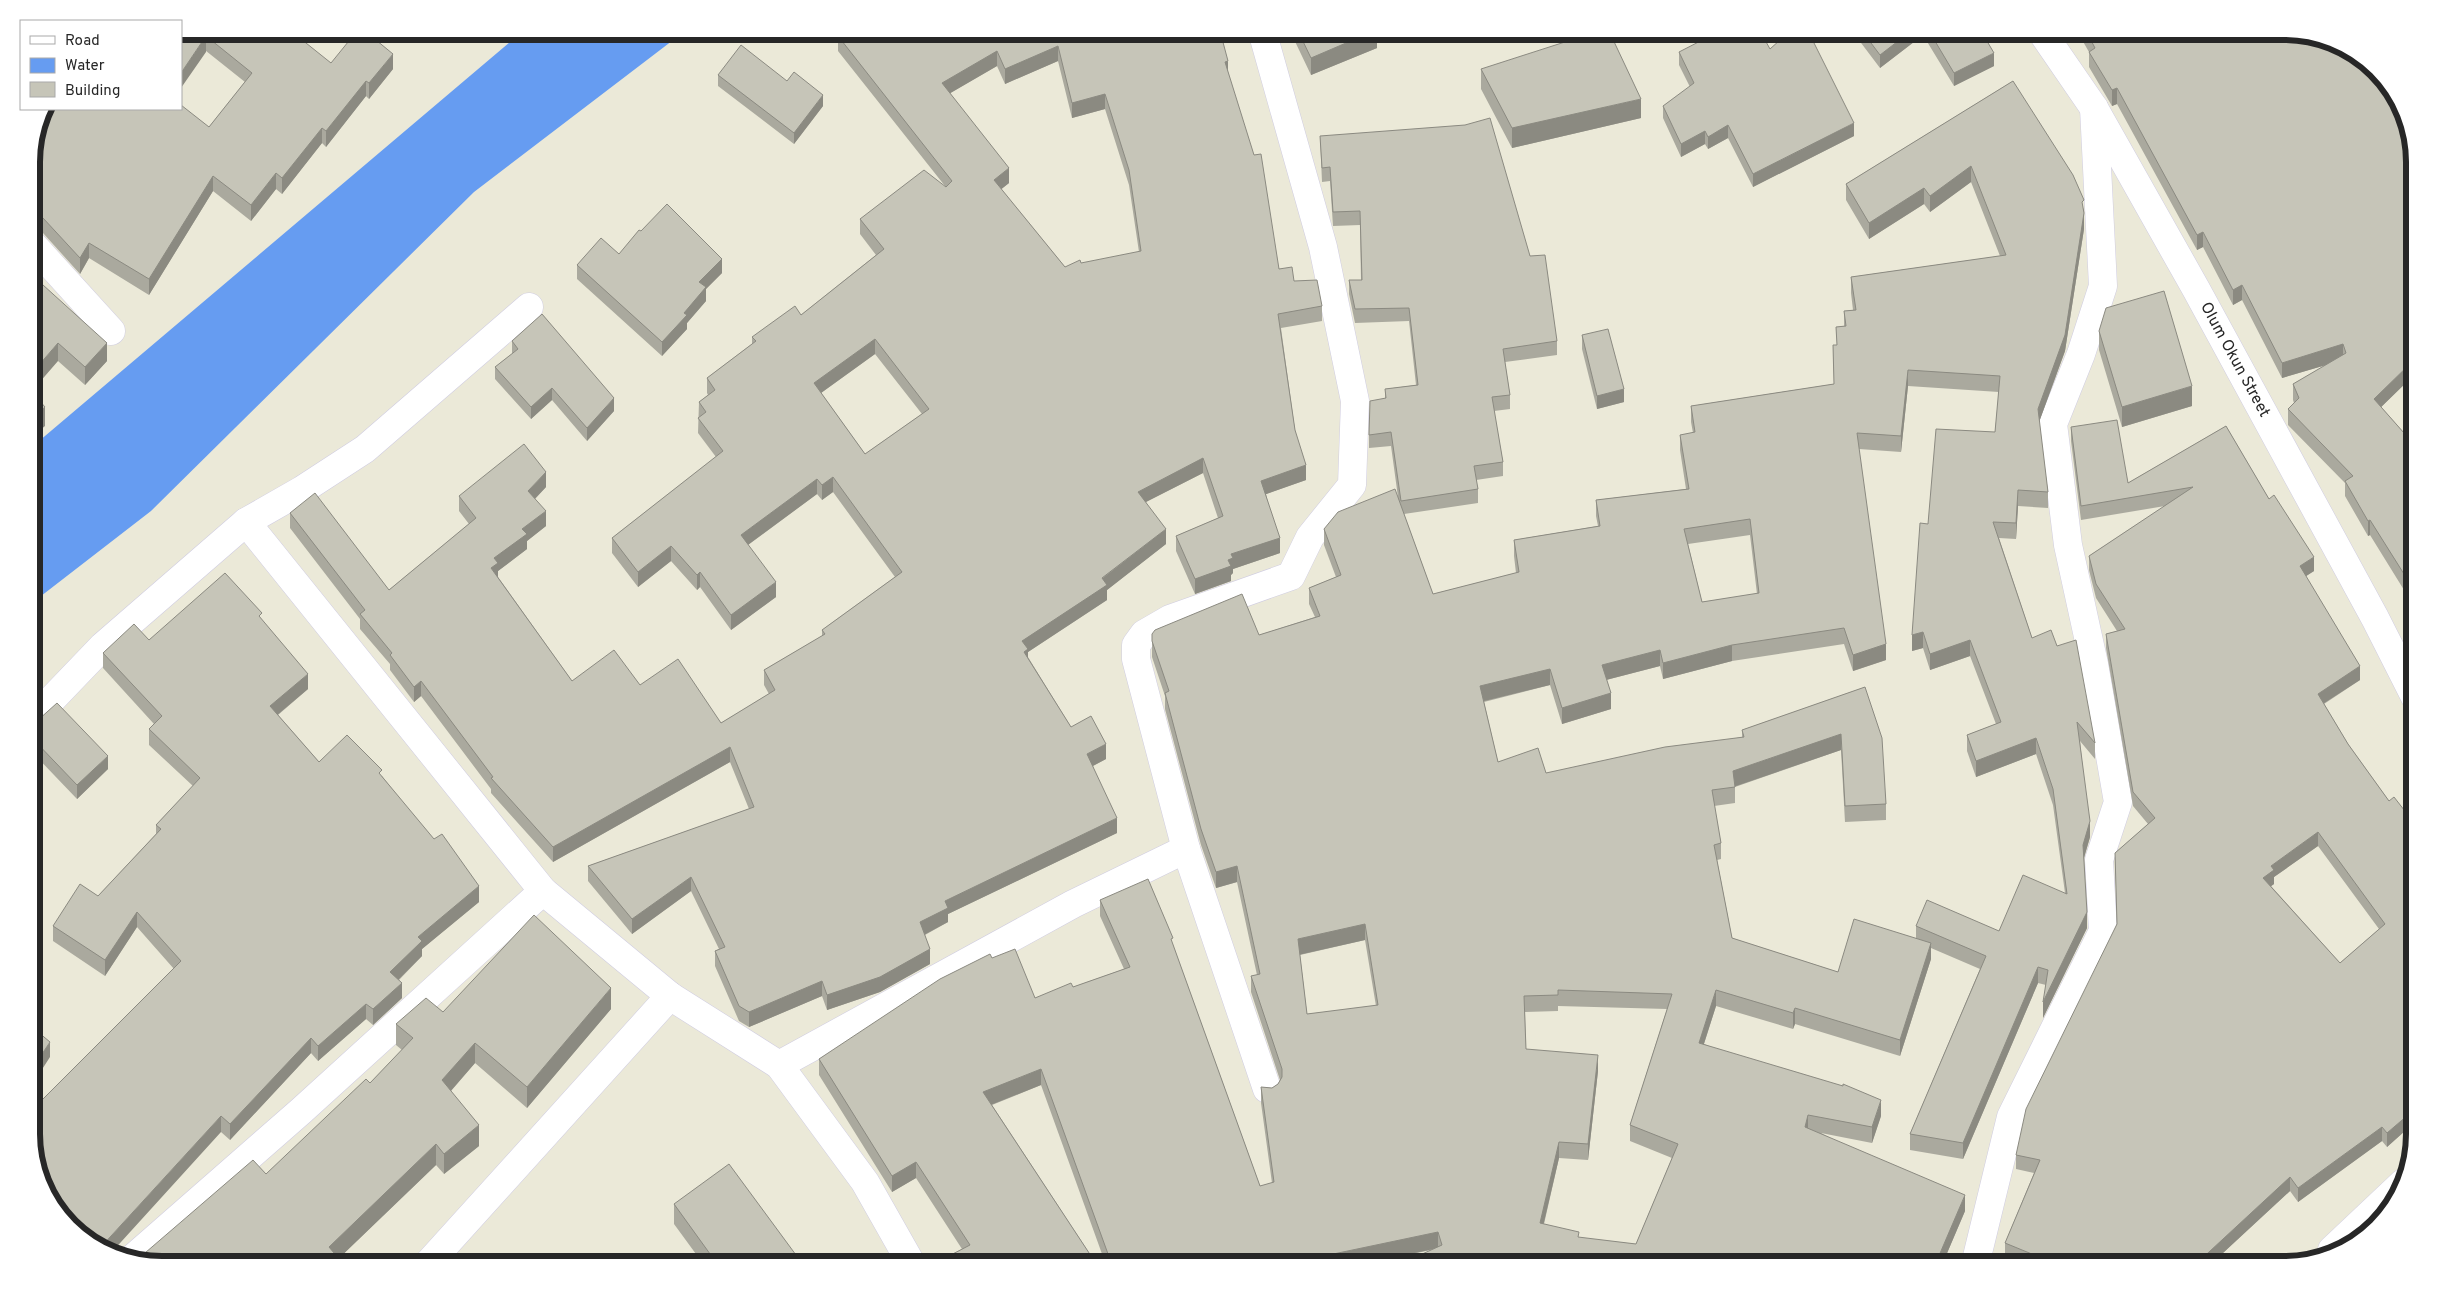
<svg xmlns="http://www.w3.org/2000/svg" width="2446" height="1296" viewBox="0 0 2446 1296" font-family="Overpass,sans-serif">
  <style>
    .water { fill: #669cf1 }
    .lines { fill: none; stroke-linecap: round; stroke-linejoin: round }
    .minor-casing { stroke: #d0cde1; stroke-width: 29 }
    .secondary-casing { stroke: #d0cde1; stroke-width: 29 }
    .minor { stroke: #fff; stroke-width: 28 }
    .secondary { stroke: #fff; stroke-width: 28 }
    .wall { fill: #aaa99e; fill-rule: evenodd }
    .shaded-wall { fill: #8b8a81 }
    .building { fill: #c6c5b8; stroke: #8b8a81; fill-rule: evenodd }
    .labels { text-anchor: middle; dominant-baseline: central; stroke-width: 5; stroke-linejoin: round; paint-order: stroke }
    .street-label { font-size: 16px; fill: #272727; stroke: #fff }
    .rim { fill: none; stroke: #272727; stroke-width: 6 }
  </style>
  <rect width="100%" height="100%" fill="#ebe9d8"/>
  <path class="water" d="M523 31H685L474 192 151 511 32 603V447Z"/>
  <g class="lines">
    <g class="minor-casing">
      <g id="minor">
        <path d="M1262 31 1323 247 1355 401 1352 485 1310 537 1291 576 1170 619 1144 634 1136 645V659L1186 849 1267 1089"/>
        <path id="s1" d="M2041 31 2094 108 2196 289 2375 618 2415 697"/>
        <path d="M32 244 111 331"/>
        <path d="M246 522 543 891 670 996 779 1065 865 1182 912 1265"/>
        <path d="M32 720 103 646 246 522 302 490 365 449 529 307"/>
        <path d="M779 1065 1073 904 1186 849"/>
        <path d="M133 1258 301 1111 543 891"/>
        <path d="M427 1265 670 996"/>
        <path d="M1975 1265 2011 1117 2103 931 2099 860 2118 802 2094 664 2068 545 2053 424 2081 354 2103 286 2094 108"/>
      </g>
    </g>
    <g class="secondary-casing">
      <path id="secondary" d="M2332 1250 2403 1183"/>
    </g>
    <use href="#minor" class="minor"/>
    <use href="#secondary" class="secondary"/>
  </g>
  <path class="wall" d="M181 31 331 63 393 69 369 99 366 96 326 147 322 143 282 194 276 189 251 221 213 191 149 295 89 258 80 274 43 233 37 229H32V153L209 127 245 82Z
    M1220 31 1228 72 1279 269 1294 281 1322 306V321L1281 328 1295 430 1306 480 1266 494 1280 553 1233 569V573L1231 575V581L1195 594 1176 551V536L1218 518 1203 473 1146 502 1166 544 1107 590V600L1028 652V657L1071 727 1106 759 1093 766 1117 833 948 914V922L925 935 930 964 880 992 827 1010 822 996 749 1027 739 1021 715 966V951L719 949 691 891 632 934 588 881V866L749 809 730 762 553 862 491 793V789L421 696 414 702 390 670V664L360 629V619L290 528V513L389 590 469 524 459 511V496L546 487 535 499 546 526 527 541V549L498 571V577L572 681 640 685 721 723 769 694 764 685V670L822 636V630L895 577 833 492 822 500 817 494 748 545 776 597 731 630 700 587 697 590 671 561 638 587 612 553V538L716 457 698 433 699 402 708 395 707 393V378L752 344V337L801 315 876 255 860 234V219L945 186 838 51V36ZM1058 61 1072 118 1105 109 1129 185 1139 252 1065 267 1001 189 1009 183 950 93 997 66 1005 84ZM875 354 922 414 865 454 821 393Z
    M1290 31H1377V48L1311 75Z
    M1852 31H1981L1994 66 1954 86 1923 35 1880 68Z
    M2077 31H2284L2414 153 2415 374 2381 407 2412 442 2404 590 2370 535 2368 536 2345 496V483L2288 425V409L2294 403 2293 400V384L2326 365 2282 378 2242 300 2233 305 2203 247 2197 250 2117 104 2112 106 2089 67V52Z
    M1770 49 1854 136 1753 187 1728 138 1708 149 1705 144 1681 157 1663 118V106L1690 87 1679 65V52Z
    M1481 69 1641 118 1512 148 1481 89Z
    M718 75 823 106 794 144 718 86Z
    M2013 81 2084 210V229L2065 351 2039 422 2048 492V508L2018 506 2016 539 1999 538 2032 638 2095 743V759L2080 741 2090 837 2084 858 2087 928 2043 1018 2046 985 2038 983 1963 1159 1910 1150V1134L1980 969 1931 948V959L1900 1056 1795 1024 1793 1029 1716 1006 1704 1044 1881 1116 1872 1143 1821 1133 1965 1211 1942 1265H1398L1431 1250 1359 1265H1106L1041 1085 992 1105 1097 1265H945V1258L962 1249 916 1178 892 1192 819 1075V1059L992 958 1035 998 1073 987 1124 969 1100 916V900L1173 945 1260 1186 1272 1183 1261 1103V1087L1272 1088 1278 1084 1280 1080 1251 992V976L1257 975 1237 882 1216 888 1201 845 1165 709V696L1152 657V634L1259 635 1315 617 1309 604V588L1336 577 1324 545V529L1398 497 1391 446 1369 448V435L1385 399V389L1416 385 1409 321 1355 323 1349 294V280H1361L1360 225 1333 226 1330 181 1322 182 1320 136 1530 256 1557 341V355L1505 362 1510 395V409L1494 411 1503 462V476L1476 480 1478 489V503L1404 514 1433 594 1516 573 1514 556V540L1598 526 1596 516V500L1686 489 1680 450V435L1693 433 1691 422V406L1834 384 1833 345H1837L1836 327 1844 326V311L1853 310 1851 293V277L2000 256 1971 182 1930 212 1924 204 1869 239 1846 200V184ZM1908 386 1999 392 1995 432 1928 524 1912 651 1923 648 1930 670 1970 656 1996 724 1967 735V751L1976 777 2036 754 2053 805 2065 893 1999 931 1916 926V938L1838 972 1732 938 1717 860 1721 859V843L1714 806 1735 803V787L1841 750 1845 822 1886 820V804L1865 687 1742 730V737L1546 773 1498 762 1484 702 1550 685 1562 724 1611 709 1606 680 1660 666 1663 679 1732 661 1844 644 1853 671 1886 660 1859 449 1901 452ZM1750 535 1757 594 1702 602 1688 544ZM1365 940 1376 1006 1307 1014 1300 955ZM1558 1006 1667 1009 1630 1125V1141L1672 1158 1636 1244 1579 1238 1544 1224 1559 1158 1588 1160 1598 1071 1526 1049 1525 1012 1558 1011Z
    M619 254 722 273 706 289V301L687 323V329L662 356 577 279V265Z
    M32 275 107 361 85 385 58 361Z
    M2099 331 2192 406 2122 427 2099 350Z
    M1582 335 1624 402 1597 409 1582 349Z
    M512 341 614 411 587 441 552 400 531 419 495 379V367L512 354Z
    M2226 426 2269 499 2314 571 2306 576 2360 680 2324 704 2348 744 2389 801 2415 824V1122L2387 1147 2382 1141 2298 1202 2290 1191 2210 1265H2025L2005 1257V1243L2034 1173 2016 1169V1155L2117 924 2115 853 2148 824 2133 806 2106 648V634L2117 631 2096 598 2089 570V556L2165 506 2081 520 2071 441V427L2128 483ZM2318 846 2379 929 2340 963 2271 886 2274 884V877Z
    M262 620 308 689 278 715 319 762 382 776 479 902 422 949V956L399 980 402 998 373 1025 366 1019 318 1061 311 1053 230 1140 221 1132 174 969 137 927 105 976 53 941V926L98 896 156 834V825L193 786 149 745V729L154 724 103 668V653L149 640Z
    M32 721 108 769 77 799 32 752Z
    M611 1009 527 1108 475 1063 451 1091 479 1146 444 1174 436 1165 339 1258 266 1174 370 1083 402 1050 396 1045V1024L443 1012Z
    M674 1204 796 1265H704L674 1224Z"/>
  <path class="shaded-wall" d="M1374 31H1377V48L1311 75V58Z
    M1911 31H1923V35L1880 68V55Z
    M206 36V52L181 88V73Z
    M1058 46V61L1005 84V69Z
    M997 51V66L942 98V83Z
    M1994 53V66L1954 86V73Z
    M393 54V69L369 99V83Z
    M1228 61V76L1225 62Z
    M366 81V96L326 147V131Z
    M2117 88V104L2112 106V90Z
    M1105 94V109L1072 118V103Z
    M823 95V106L794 144V133Z
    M1641 99V118L1512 148V128Z
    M1854 123V136L1753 187V174Z
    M1728 125V138L1708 149V137Z
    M322 128V143L282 194V178Z
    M1705 131V144L1681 157V144Z
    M1971 166V182L1930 212V196Z
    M1009 168V183L994 195V180Z
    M276 173V189L251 221V205Z
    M213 176V191L149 295V279Z
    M1924 188V204L1869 239V223Z
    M2084 213V229L2065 351 2038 425V409Z
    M2203 232V247L2197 250V235Z
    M89 243V258L80 274V258Z
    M722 259V273L706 289V301L687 323V329L662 356V342L684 313 699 282Z
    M2242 285V300L2233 305V290Z
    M875 339V354L814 398V383Z
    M58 343V361L32 391V373Z
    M107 343V361L85 385V367Z
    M2343 344V360L2282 378V363Z
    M2415 359V374L2374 414V399Z
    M1908 370V386L1901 452V436Z
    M2192 386V406L2122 427V407Z
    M552 388V400L531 419V407Z
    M1624 389V402L1597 409V396Z
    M614 398V411L587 441V428Z
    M45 407V426L32 437V419Z
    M1203 458V473L1138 506V492Z
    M1306 465V480L1261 496V481Z
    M546 472V487L528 506V491Z
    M833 477V492L822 500V485Z
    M817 479V494L741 550V535Z
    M2018 490V506L2016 539V523Z
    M546 511V526L527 541V549L498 571V578L491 568 494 558 522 529Z
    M2370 520V535L2368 536V521Z
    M1166 529V544L1107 590V600L1028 652V664L1024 667 1022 641Z
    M1280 538V553L1233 569V573L1231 575V581L1195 594V579L1228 560 1231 554Z
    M671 546V561L638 587V572Z
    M2314 557V571L2300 580V566Z
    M2415 568V583L2404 590V574Z
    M700 572V587L697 590V575Z
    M776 582V597L731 630V615Z
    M1923 632V648L1912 651V635Z
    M1970 640V656L1930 670V654Z
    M1886 644V660L1853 671V655Z
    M1732 645V661L1663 679V663Z
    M1660 650V666L1602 681V665Z
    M2360 666V680L2318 707V694Z
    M1550 669V685L1480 702V686Z
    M308 674V689L270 721V706Z
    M35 681V694L32 698V685Z
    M421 681V696L414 702V687Z
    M1611 693V709L1562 724V708Z
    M1841 734V750L1733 787V771Z
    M2036 738V754L1976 777V761Z
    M1106 744V759L1087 769V754Z
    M730 747V762L553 862V847Z
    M108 756V769L77 799V785Z
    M1117 818V833L948 914V922L920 937V922L945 901Z
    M2090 821V837L2083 861V845Z
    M2318 832V846L2274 877V884L2263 892V878L2271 866Z
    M1237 866V882L1216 888V872Z
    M691 877V891L632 934V919Z
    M479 886V902L422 949V956L390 988V972L418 937Z
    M137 912V927L105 976V960Z
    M2087 912V928L2043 1018V1002Z
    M1365 924V940L1298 955V939Z
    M1931 943V959L1900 1056V1040Z
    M930 949V964L880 992 827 1010V995Z
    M2038 967V983L1963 1159V1143Z
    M822 981V996L749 1027V1012Z
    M402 983V998L373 1025V1009Z
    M611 988V1009L527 1108V1087Z
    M1716 990V1006L1699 1059V1043Z
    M366 1004V1019L318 1061V1046Z
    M1795 1008V1024L1793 1029V1013Z
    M311 1038V1053L230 1140V1124Z
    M50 1042V1057L32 1085V1069Z
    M475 1043V1063L442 1101V1080Z
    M1598 1055V1071L1588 1160V1144Z
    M1041 1069V1085L983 1108V1092Z
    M1881 1100V1116L1872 1143V1127Z
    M2415 1109V1122L2387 1147V1133Z
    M1808 1115V1131L1805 1127Z
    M221 1116V1132L111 1253 104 1251 100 1248Z
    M479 1125V1146L444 1174V1154Z
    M2382 1127V1141L2298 1202V1188Z
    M1559 1142V1158L1540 1239V1223Z
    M436 1144V1165L332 1265 329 1247Z
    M916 1162V1178L892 1192V1176Z
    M2290 1177V1191L2210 1265H2196V1264Z
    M1965 1195V1211L1942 1265H1935Z
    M1438 1232V1248L1359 1265H1281Z
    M796 1255V1265H783Z"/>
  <path class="building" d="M181 31H291L331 63 357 31H365L393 54 369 83 366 81 326 131 322 128 282 178 276 173 251 205 213 176 149 279 89 243 80 258 43 218 37 214 32 213V153L41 111 43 109H181V105L209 127 252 73 206 36 181 73Z
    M843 31H1220L1228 61 1225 62 1254 155 1261 154 1279 269 1292 267 1294 281 1317 280 1322 306 1278 314 1295 430 1306 465 1261 481 1280 538 1231 554 1233 558 1228 560 1231 566 1195 579 1176 536 1223 516 1203 458 1138 492 1166 529 1102 578 1107 585 1022 641 1028 649 1024 652 1071 727 1091 716 1106 744 1087 754 1117 818 945 901 948 908 920 922 930 949 880 977 827 995 822 981 749 1012 739 1006 715 951 725 947 691 877 632 919 588 866 754 807 730 747 553 847 491 778 493 777 421 681 414 687 390 655 392 653 360 614 365 610 290 513 315 493 389 590 476 518 459 496 524 444 546 472 528 491 546 511 522 529 527 534 494 558 498 563 491 568 572 681 614 650 640 685 678 659 721 723 775 690 764 670 825 634 822 630 902 572 833 477 822 485 817 479 741 535 776 582 731 615 700 572 697 575 671 546 638 572 612 538 723 451 698 418 706 412 699 402 715 390 707 378 756 341 752 337 795 306 801 315 884 249 860 219 924 170 946 187 952 181 838 36ZM1058 46 1072 103 1105 94 1129 170 1141 251 1081 263 1080 260 1065 267 994 180 1009 168 942 83 997 51 1005 69ZM875 339 929 409 865 454 814 383Z
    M1298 31H1374L1311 58Z
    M1599 31H1609L1641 99 1512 128 1481 69Z
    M1720 31H1760L1770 49 1790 31H1808L1854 123 1753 174 1728 125 1708 137 1705 131 1681 144 1663 106 1694 83 1679 52Z
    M1862 31H1911L1880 55Z
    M1929 31H1981L1994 53 1954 73Z
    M2086 31H2284L2342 45 2393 89 2414 153 2415 359 2374 399 2412 442 2415 440V568L2404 574 2370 520 2368 521 2345 481 2353 476 2288 409 2299 398 2293 384 2346 353 2343 344 2282 363 2242 285 2233 290 2203 232 2197 235 2117 88 2112 90 2089 52 2095 48Z
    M741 45 787 81 794 72 823 95 794 133 718 75Z
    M2013 81 2073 175 2084 200 2082 202 2084 213 2065 335 2038 409 2048 492 2018 490 2016 523 1993 522 2032 638 2051 630 2057 646 2076 640 2095 743 2077 722 2090 821 2083 845 2087 912 2043 1002 2048 970 2038 967 1963 1143 1910 1134 1986 956 1916 926 1927 900 1999 931 2023 875 2067 894 2053 789 2036 738 1976 761 1967 735 2001 722 1970 640 1930 654 1923 632 1912 635 1920 523 1928 524 1936 429 1995 432 2000 376 1908 370 1901 436 1857 433 1886 644 1853 655 1844 628 1732 645 1663 663 1660 650 1602 665 1611 693 1562 708 1550 669 1480 686 1498 762 1538 748 1546 773 1665 747 1744 737 1742 730 1865 687 1882 738 1886 804 1845 806 1841 734 1733 771 1735 787 1712 790 1721 843 1714 845 1732 938 1838 972 1854 919 1931 943 1900 1040 1795 1008 1793 1013 1716 990 1699 1043 1843 1086V1084L1881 1100 1872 1127 1808 1115 1805 1127 1965 1195 1935 1265H1398L1442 1245 1438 1232 1281 1265H1112L1041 1069 983 1092 1097 1265H949L945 1258 970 1245 916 1162 892 1176 819 1059 940 979 990 954 992 958 1015 949 1035 998 1071 983 1073 987 1130 967 1100 900 1148 879 1173 938 1171 939 1260 1186 1274 1182 1261 1087 1272 1088 1278 1084 1282 1077V1069L1251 976 1260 974 1237 866 1216 872 1201 829 1165 693 1169 691 1152 641V634L1155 630 1242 594 1259 635 1320 616 1309 588 1341 575 1324 529 1338 512 1395 489 1433 594 1519 572 1514 540 1600 526 1596 500 1689 489 1680 435 1695 432 1691 406 1834 384 1833 345H1837L1836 327 1846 326 1844 311 1856 310 1851 277 2006 255 1971 166 1930 196 1924 188 1869 223 1846 184ZM1750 519 1759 593 1702 602 1684 529ZM1365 924 1378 1005 1307 1014 1298 939ZM1558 990 1672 994 1630 1125 1678 1144 1636 1244 1578 1237 1579 1232 1540 1223 1559 1142 1588 1144 1598 1055 1526 1049 1524 996 1558 995Z
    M1490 118 1530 256 1545 255 1557 341 1503 349 1510 395 1492 397 1503 462 1474 466 1478 489 1401 501 1391 432 1369 435 1370 401 1386 398 1385 389 1418 385 1409 308 1355 309 1349 280H1362L1360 211 1333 212 1330 167 1322 168 1320 136 1465 125Z
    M667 204 722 259 699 282 706 287 684 313 687 315 662 342 577 265 601 238 619 254 639 230 641 231Z
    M32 275 107 343 85 367 58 343 32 373Z
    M2164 291 2192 386 2122 407 2099 331 2106 308Z
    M542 314 614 398 587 428 552 388 531 407 495 367 518 349 512 341Z
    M1608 329 1624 389 1597 396 1582 335Z
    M32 392 45 407 32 419Z
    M2117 420 2128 483 2226 426 2269 499 2274 495 2314 557 2300 566 2360 666 2318 694 2348 744 2389 801 2394 797 2415 824V1109L2387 1133 2382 1127 2298 1188 2290 1177 2196 1264 2197 1265H2037L2044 1259 2005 1243 2040 1160 2016 1155 2026 1109 2117 924 2115 853 2155 818 2133 792 2106 634 2125 629 2096 584 2089 556 2193 487 2081 506 2071 427ZM2318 832 2385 924 2340 963 2263 878 2274 870 2271 866Z
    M225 573 262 613 259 616 308 674 270 706 319 762 347 735 382 770 379 773 434 839 442 834 479 886 418 937 422 941 390 972 402 983 373 1009 366 1004 318 1046 311 1038 230 1124 221 1116 100 1248 53 1207 32 1143V1110L181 961 137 912 105 960 53 926 80 884 98 896 161 829 156 825 200 778 149 729 162 716 103 653 134 624 149 640Z
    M32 677 35 681 32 685Z
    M57 703 108 756 77 785 32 738V721H37Z
    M534 915 611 988 527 1087 475 1043 442 1080 479 1125 444 1154 436 1144 329 1247 344 1265H162L138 1259 253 1160 266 1174 366 1079 370 1083 413 1038 396 1024 426 998 443 1012Z
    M32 1027 50 1042 32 1069Z
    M729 1164 796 1255 783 1265H718L674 1204Z"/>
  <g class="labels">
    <g class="street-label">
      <text stroke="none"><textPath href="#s1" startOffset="382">Olum Okun Street</textPath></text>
    </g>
  </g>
  <path d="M0 0H2446V1296H0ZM162 40H2284A122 122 0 0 1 2406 162V1134A122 122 0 0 1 2284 1256H162A122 122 0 0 1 40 1134V162A122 122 0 0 1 162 40Z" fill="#fff" fill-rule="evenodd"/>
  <path class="rim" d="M162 40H2284A122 122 0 0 1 2406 162V1134A122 122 0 0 1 2284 1256H162A122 122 0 0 1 40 1134V162A122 122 0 0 1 162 40Z"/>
  <rect x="20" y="20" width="162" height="90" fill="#ffffff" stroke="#a9a9a9"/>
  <rect x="30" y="36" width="25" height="8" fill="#ffffff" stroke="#a9a9a9"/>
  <text x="65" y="45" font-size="15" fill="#272727">Road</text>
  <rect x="30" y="58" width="25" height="15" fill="#669cf1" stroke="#a9a9a9"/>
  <text x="65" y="70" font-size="15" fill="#272727">Water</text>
  <rect x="30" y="82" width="25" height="15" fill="#c6c5b8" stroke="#a9a9a9"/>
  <text x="65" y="95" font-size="15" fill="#272727">Building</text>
</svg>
